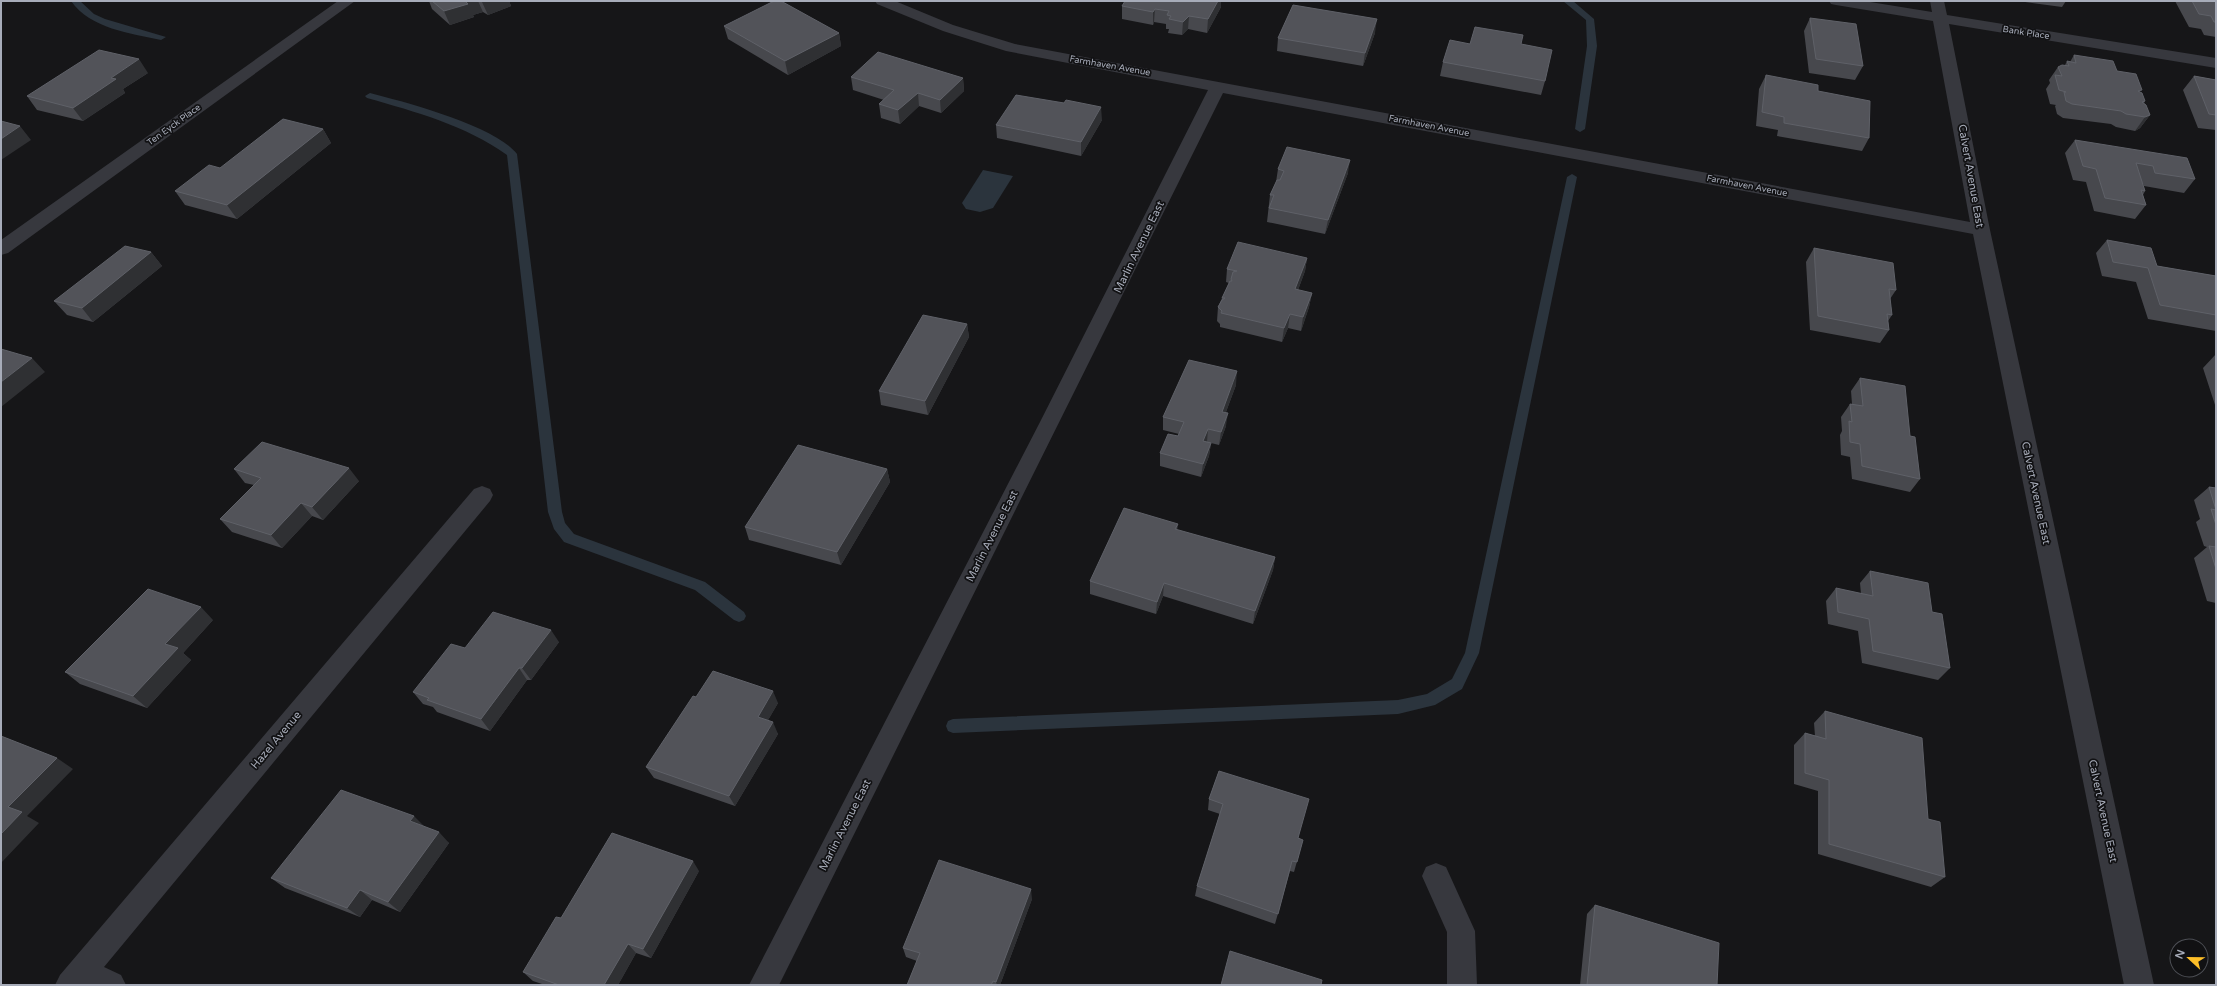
<svg xmlns="http://www.w3.org/2000/svg" width="2217" height="986" viewBox="0 0 2217 986" font-family="'Varela Round',sans-serif">
  <style>
    .water { fill: #2b343d }
    .lines { fill: none; stroke-linecap: round; stroke-linejoin: round }
    .stream { fill: #2b343d; fill-rule: evenodd }
    .street { fill: #37383e; fill-rule: evenodd }
    .wall { fill: #47484d }
    .shaded-wall { fill: #2f3033 }
    .building { fill: #525359; stroke: #5f6168 }
    .labels { text-anchor: middle; dominant-baseline: central; stroke-width: 3.5; stroke-linejoin: round; paint-order: stroke }
    .far-street-label { font-size: 9px; fill: #a7acb9; stroke: #111113 }
    .street-label { font-size: 11px; fill: #a7acb9; stroke: #111113 }
  </style>
  <rect width="100%" height="100%" fill="#161618"/>
  <path class="water" d="M983 170 1013 176 993 208 980 212 966 209 962 203Z"/>
  <g class="lines">
    <path class="stream" d="M71 1H80L94 14 105 19 166 37 161 40C130 33 91 29 71 1Z
      M1563 1H1573L1594 19 1597 46 1585 129 1580 132 1575 129 1587 46 1586 20Z
      M370 93C405 102 496 126 517 154L562 512 565 523 574 534 705 582 744 612 746 616 744 620 739 622 734 620 695 590 564 542 554 529 548 512 507 155C465 125 416 112 367 98L365 96Z
      M1572 174 1577 177 1479 653 1462 689 1435 705 1398 714 953 733 948 731 946 726 948 721 953 719 1398 700 1427 694 1452 679 1465 653 1567 177Z"/>
    <path class="street" d="M338 1H355L8 253 1 255V240Z
      M875 1H895L953 25 1015 44 1970 222 1933 21 1836 5 1831 4 1829 1H1864L1932 12 1930 1H1944L1947 15 2216 58V68L1949 24 1990 230 2154 985H2124L1973 234 1223 93 779 985H749L1039 424 1208 90 1006 51 943 31 877 4Z
      M482 486 490 489 493 495 490 501 104 967 121 975 126 985H55L60 975 474 489Z
      M1436 863 1446 867 1475 931 1477 985H1447V932L1422 876 1426 867Z"/>
  </g>
  <path class="wall" d="M429 1H509L511 6 488 15 483 12 473 15 474 17 450 25 432 9Z
    M1125 1H1221V7L1207 33 1188 29 1182 35 1168 33 1169 29H1166V24L1154 22 1153 25 1122 19V6Z
    M2018 1H2066L2062 7Z
    M2175 1H2216V37L2204 35 2201 29 2189 27Z
    M1810 18 1863 66 1855 80 1809 73 1804 31Z
    M724 26 839 33 841 46 788 75 728 39Z
    M1375 33 1363 66 1277 51 1278 38Z
    M1470 44H1521L1545 81 1541 95 1440 76 1443 62Z
    M2074 55 2117 71 2140 92 2145 101 2144 103 2150 115 2140 128 2135 131 2116 127 2111 124 2063 118 2057 114 2055 106 2056 105 2050 104 2046 89 2050 83 2049 80 2058 67 2065 65 2067 61 2070 62Z
    M148 73 123 89 125 93 83 121 37 110 27 96Z
    M1766 75 1818 91 1869 138 1862 151 1777 136 1778 130 1756 126 1759 89Z
    M2194 76 2216 80V130L2198 128 2183 90Z
    M851 77 963 78 964 91 941 113 919 106 900 124 881 118 879 104 884 100 853 90Z
    M1102 120 1081 156 997 138 996 125Z
    M323 129 331 143 237 219 185 205 175 191 220 168Z
    M2075 140 2195 179 2184 193 2144 186 2141 180 2145 191 2143 195 2146 205 2135 219 2094 211 2086 182 2073 180 2065 153Z
    M1278 169 1348 173 1325 234 1267 222 1270 195 1276 182Z
    M2107 240 2157 266 2216 276V331L2148 319 2136 282 2102 276 2096 253Z
    M1814 248 1896 290 1890 299 1892 315 1888 321 1889 330 1880 343 1810 330 1806 262Z
    M151 252 162 266 93 322 67 315 54 301Z
    M1307 258 1305 271 1298 290 1312 293 1309 307 1301 331 1288 328 1282 342 1220 327V324L1217 321 1218 307 1222 298 1229 283 1226 282 1227 269Z
    M967 324 969 337 928 415 881 405 879 391Z
    M2216 354V408L2203 368Z
    M1860 378 1910 436 1920 479 1910 492 1852 479 1850 457 1841 455 1840 435 1842 431 1841 417 1850 404H1852L1851 391Z
    M1236 385 1226 412V426L1219 445 1207 442 1211 443 1209 456 1201 477 1160 466V453L1178 436 1179 434 1163 430V417Z
    M234 469 359 481 323 520 312 516 282 548 232 532 220 519 254 485 245 483Z
    M887 469 890 482 841 565 749 540 745 527Z
    M2209 487 2216 488V603L2207 601 2194 558 2207 547 2204 546 2196 522 2200 519 2194 500Z
    M1178 524 1177 530 1275 557 1273 570 1253 624 1163 596 1156 614 1090 594V581Z
    M1870 571 1932 612 1950 668 1938 680 1862 663 1858 631 1828 624 1826 601 1836 588 1861 594 1860 583Z
    M213 620 183 653 191 660 147 708 80 684 65 672Z
    M559 642 531 680H527L490 731 437 712 433 707 423 704 413 692 465 648Z
    M696 697 778 703 768 720 778 734 735 806 654 778 646 767Z
    M1825 711 1928 819 1945 877 1931 887 1818 854V791L1794 784V745L1805 733 1815 736 1814 723Z
    M1219 771 1298 838 1303 840 1294 872 1290 871 1275 924 1195 896 1197 886 1220 814 1208 810 1209 799Z
    M425 827 449 843 400 912 372 900 360 917 285 888 271 878Z
    M699 871 651 958 636 953 618 985H545L533 981 523 972Z
    M1032 899 1000 985H907L917 961 906 957 903 948Z
    M1595 905 1717 985H1580L1587 914Z"/>
  <path class="shaded-wall" d="M470 1H478L483 12 473 15 474 17 450 25 444 11Z
    M485 1H509L511 6 488 15 482 2Z
    M1218 1H1221V7L1207 33 1208 19Z
    M1155 9 1154 22 1153 25V12Z
    M1189 16 1188 29 1182 35 1183 22Z
    M1377 19 1375 33 1363 66 1365 53Z
    M839 33 841 46 788 75 785 61Z
    M139 59 148 73 123 89 125 93 83 121 73 108 111 78Z
    M963 78 964 91 941 113 940 100Z
    M918 93 919 106 900 124 898 110Z
    M1101 107 1102 120 1081 156V142Z
    M2150 115 2140 128 2135 131 2145 117Z
    M20 126 31 140 1 160V139Z
    M323 129 331 143 237 219 227 205Z
    M1350 160 1348 173 1325 234 1328 220Z
    M151 252 162 266 93 322 82 308Z
    M1307 258 1305 271 1293 303 1295 289Z
    M1312 293 1309 307 1301 331 1303 317Z
    M1290 314 1288 328 1282 342 1284 328Z
    M967 324 969 337 928 415 925 401Z
    M32 358 45 372 1 407V382Z
    M1237 371 1236 385 1221 425 1222 412Z
    M1228 413 1226 426 1219 445 1221 432Z
    M1208 429 1207 442 1203 441Z
    M1211 443 1209 456 1201 477 1203 464Z
    M349 468 359 481 323 520 312 507Z
    M887 469 890 482 841 565 837 552Z
    M301 503 312 516 282 548 271 535Z
    M1275 557 1273 570 1253 624 1255 611Z
    M1164 583 1163 596 1156 614 1157 602Z
    M201 607 213 620 183 653 191 660 147 708 133 696 165 644Z
    M551 630 559 642 531 680 522 668Z
    M519 668 527 680 490 731 481 719Z
    M773 691 778 703 763 729 758 717Z
    M773 722 778 734 735 806 729 796Z
    M57 758 73 769 27 816 39 823 1 863V834L8 807Z
    M414 816 425 827 410 821Z
    M439 832 449 843 400 912 388 902Z
    M693 861 699 871 651 958 643 949Z
    M1031 889 1032 899 1000 985H997L996 982Z
    M360 890 372 900 360 917 347 908Z
    M628 944 636 953 618 985H604Z"/>
  <path class="building" d="M432 1H470L466 2 468 4 444 11Z
    M774 1H781L839 33 785 61 724 26Z
    M1125 1H1218L1208 19 1189 16 1183 22 1169 19 1171 16 1167 15 1169 11 1155 9 1153 12 1122 6Z
    M2192 1H2216V22H2214L2211 16 2199 14Z
    M1293 5 1377 19 1365 53 1278 38Z
    M1810 18 1856 24 1863 66 1816 59Z
    M1475 27 1523 35 1521 44 1552 50 1545 81 1443 62 1450 40 1470 44Z
    M99 50 139 59 111 78 116 79 73 108 27 96Z
    M878 52 963 78 940 100 918 93 898 110 879 104 894 90 851 77Z
    M2074 55 2113 61 2117 71 2136 74 2142 90 2138 91 2142 93 2145 101 2142 102 2146 105 2150 115 2145 117 2126 114 2121 111 2072 104 2066 101 2064 92H2066L2059 90 2055 75 2062 76 2058 67 2062 65 2069 66 2067 61 2076 63Z
    M1766 75 1818 85V91L1870 101 1869 138 1784 123V117L1762 112Z
    M2194 76 2216 80V115L2209 114Z
    M1016 95 1064 103 1066 100 1101 107 1081 142 996 125Z
    M283 119 323 129 227 205 175 191 209 165 220 168Z
    M1 121 20 126 1 139Z
    M2075 140 2187 158 2195 179 2155 173 2153 166 2136 163 2145 191 2141 190 2146 205 2105 198 2096 169 2083 166Z
    M1287 147 1350 160 1328 220 1269 208 1274 195H1270L1277 180H1280L1284 171 1278 169Z
    M2107 240 2151 248 2157 266 2216 276V315L2160 305 2148 268 2113 262Z
    M1238 242 1307 258 1295 289 1312 293 1303 317 1290 314 1284 328 1221 313 1222 311 1218 307 1222 300 1225 298H1222L1230 281H1232L1231 279 1233 272 1237 271 1227 269Z
    M125 246 151 252 82 308 54 301Z
    M1814 248 1893 263 1896 290 1889 289 1892 315 1887 314 1889 330 1818 316Z
    M923 315 967 324 925 401 879 391Z
    M1 349 32 358 1 382Z
    M1189 360 1237 371 1222 412 1228 413 1221 432 1208 429 1203 441 1211 443 1203 464 1160 453 1168 434 1178 436 1184 422 1163 417Z
    M1860 378 1905 386 1910 436 1915 437 1920 479 1862 466 1860 444 1850 442 1849 421 1852 422 1850 404 1863 406Z
    M262 442 349 468 312 507 301 503 271 535 220 519 261 478 234 469Z
    M798 445 887 469 837 552 745 527Z
    M2209 487 2216 488V525L2211 509 2216 510Z
    M1124 508 1178 524 1175 529 1275 557 1255 611 1164 583 1157 602 1090 581Z
    M2209 546 2216 547V569Z
    M1870 571 1928 583 1932 612 1942 614 1950 668 1873 651 1869 619 1838 612 1836 588 1873 596Z
    M148 589 201 607 165 644 178 648 133 696 65 672Z
    M493 612 551 630 522 668H519L481 719 427 700 429 698 413 692 451 644 465 648Z
    M713 671 773 691 758 717 773 722 729 796 646 767 693 696 696 697Z
    M1825 711 1922 738 1928 819 1940 822 1945 877 1829 844V780L1805 773V733L1826 739Z
    M1 736 57 758 8 807 22 812 1 834Z
    M1219 771 1309 799 1298 838 1303 840 1297 862 1292 861 1278 914 1197 886 1223 804 1209 799Z
    M341 790 414 816 410 821 439 832 388 902 360 890 347 908 271 878Z
    M612 833 693 861 643 949 628 944 604 985H559L523 972 556 917 561 918Z
    M939 860 1031 889 996 982 993 981 991 985H907L920 953 903 948Z
    M1595 905 1719 943 1717 985H1587Z
    M1230 951 1322 980 1321 985H1221Z"/>
  <g class="labels">
    <g class="far-street-label">
      <text transform="translate(2026 33) rotate(9)">Bank Place</text>
      <text transform="translate(1110 66) rotate(10)">Farmhaven Avenue</text>
      <text transform="translate(174 125) rotate(-36)">Ten Eyck Place</text>
      <text transform="translate(1429 126) rotate(11)">Farmhaven Avenue</text>
      <text transform="translate(1747 186) rotate(11)">Farmhaven Avenue</text>
    </g>
    <g class="street-label">
      <text transform="translate(1971 176) rotate(80)">Calvert Avenue East</text>
      <text transform="translate(1139 247) rotate(-64)">Marlin Avenue East</text>
      <text transform="translate(2036 493) rotate(78)">Calvert Avenue East</text>
      <text transform="translate(992 536) rotate(-63)">Marlin Avenue East</text>
      <text transform="translate(276 740) rotate(-50)">Hazel Avenue</text>
      <text transform="translate(2103 811) rotate(78)">Calvert Avenue East</text>
      <text transform="translate(845 825) rotate(-63)">Marlin Avenue East</text>
    </g>
  </g>
  <rect width="2217" height="986" fill="none" stroke="#a7acb9" stroke-width="4"/>
  <g transform="translate(2189 958) rotate(292)"><circle r="19" fill="#111113" stroke="#4d4f55"/>
  <path d="M0-3L7 15L0 10L-7 15Z" fill="#febf28"/>
  <text y="-6" font-size="11" font-weight="bold" text-anchor="middle" fill="#a7acb9">N</text>
  </g>
</svg>
